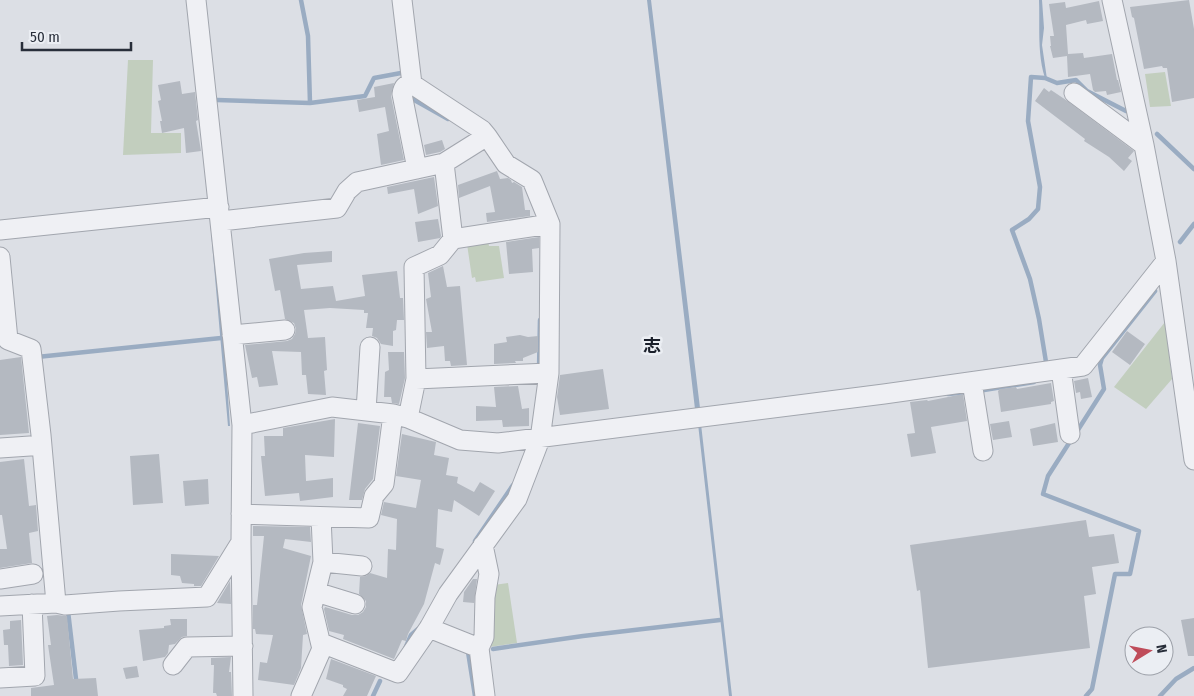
<svg xmlns="http://www.w3.org/2000/svg" width="1194" height="696" viewBox="0 0 1194 696" font-family="'Fira Sans Condensed','Noto Sans JP',sans-serif">
  <style>
    .green { fill: #c2cebe }
    .water { fill: #9aacc2 }
    .lines { fill: none; stroke-linecap: round; stroke-linejoin: round }
    .stream { stroke: #9aacc2; stroke-width: 4.5 }
    .building { fill: #b4b9c1 }
    .minor-casing { stroke: #a2a6ae; stroke-width: 21 }
    .minor { stroke: #eff0f4; stroke-width: 19 }
    .labels { text-anchor: middle; dominant-baseline: central; stroke-width: 5; stroke-linejoin: round; paint-order: stroke }
    .quarter-label { font-size: 18px; font-weight: bold; fill: #1a1f2a; stroke: #ebeef3 }
  </style>
  <rect width="100%" height="100%" fill="#dcdfe5"/>
  <path class="green" d="M128 60H153L151 133H181V153L123 155Z
    M1165 72 1171 106 1150 107 1145 74Z
    M488 241 489 246H499L504 278 476 282 475 277 472 278 467 244Z
    M1165 322 1172 379 1146 409 1114 387Z
    M508 583 517 643 489 647 494 585Z"/>
  <path class="water" d="M647 0H651L700 408 695 409Z
    M1039 0H1042L1044 28 1042 45 1047 79 1045 78C1037 53 1040 26 1039 0Z
    M212 219 224 338 230 426H228L210 220Z
    M698 424H701L732 696H729Z"/>
  <g class="lines">
    <path class="stream" d="M301 0 308 36 310 103
      M409 97 448 119
      M217 100 310 103 365 96 374 78 401 73
      M1157 134 1194 169
      M1180 242 1194 224
      M37 357 221 338
      M1046 362 1039 319 1030 279 1012 230 1029 219 1038 209 1040 187 1028 121 1031 77 1045 78 1057 83 1076 80 1087 91 1126 111
      M539 369 540 320
      M978 391 1034 382
      M948 394 970 392
      M1076 433 1104 389 1100 365 1102 358 1155 291
      M1071 440 1048 476 1043 494 1139 531 1130 574H1115L1092 689 1086 696
      M475 541 513 485
      M68 611 78 696
      M405 649 411 635 418 629
      M493 649 583 636 720 620
      M464 650 468 652 475 696
      M373 696 380 681
      M1160 696 1176 679 1194 668"/>
  </g>
  <path class="building" d="M1189 0 1194 29V98L1172 102 1167 68H1163L1162 66 1144 69 1134 18 1132 17 1130 7Z
    M1099 1 1103 21 1087 24 1086 20 1066 25 1068 54 1083 53 1084 58 1112 54 1117 80H1118L1121 92 1107 95 1106 91 1095 92 1093 90 1090 74 1068 77 1067 56 1053 58 1050 46H1051L1050 36H1054L1049 4 1065 2 1066 8Z
    M180 81 182 94 195 92 198 120 196 121 201 151 186 153 184 128 162 133 160 121H162L158 101 161 100 158 85Z
    M394 83 391 96 404 160 381 165 377 134 389 131 385 107 359 112 357 100 375 97 374 87Z
    M1044 88 1049 92 1051 90 1066 100 1134 151 1128 158 1132 161 1124 171 1109 157 1084 141 1085 139 1035 101Z
    M442 140 445 149 440 152 426 155 424 145Z
    M497 171 500 179 508 178 511 180 512 183 514 182 522 187 525 210H530V216L487 222 486 213 495 212 490 186 459 198 458 185Z
    M434 177 438 206 418 214 414 189 388 194 387 187Z
    M438 219 441 236 440 238 418 242 415 222Z
    M539 237V248L532 249 533 272 509 274 506 242Z
    M332 251V262L297 265 301 289 333 286 336 301 365 296 362 275 397 271 400 298H403L404 320H397L396 330 393 331V346L381 344 377 338 372 336 373 328H366L368 313H364V310L330 308 304 310 308 338 325 337 327 370 324 371 326 395 308 394 306 375H302L301 352 272 351 278 385 259 387 257 377 252 378 245 345 287 341 292 339 295 334 296 329 294 323 285 319 280 290 275 291 269 259 304 253Z
    M443 266 447 287 460 286 467 365 451 366 450 361H445L444 346 427 348 426 332H432L426 299 431 297 428 273Z
    M1127 331 1145 344 1130 365 1112 352Z
    M520 335 528 337 538 336V352L523 358V361H515L516 363 494 364V344L507 342 506 337Z
    M388 352H404L405 378 399 404 392 403 391 397H384L385 372 389 370Z
    M21 357 29 433 0 435V360Z
    M603 369 609 409 560 415 557 397 560 375Z
    M1088 378 1092 397 1081 399 1080 392 1076 393 1074 381Z
    M1051 383 1054 401 1051 402V404L1001 412 998 391 1000 389 1016 387 1017 389Z
    M518 386 522 409 529 408V426L503 427 502 420 476 421V406L496 407 494 387Z
    M963 394 967 421 931 427 936 453 911 457 907 434 915 433 910 402 927 400 928 401Z
    M335 419 334 457 305 455 306 481 333 478V497L300 501 299 493 265 496 261 456H265L264 436H283V428Z
    M1009 421 1012 437 993 440 990 424Z
    M358 423 380 426 373 479 365 489 362 500H349Z
    M1055 423 1058 442 1033 446 1030 429Z
    M402 434 436 442 434 455 449 458 446 475 458 477 457 483 474 492 480 482 495 491 479 516 454 500 452 512 438 509 436 547 444 549 440 565 435 563 424 604 408 634 406 641 402 640 394 659 343 639 344 635 329 631 324 609 325 607 352 615H358L363 612 366 607V601L359 594 360 577 366 576 370 573 387 578 388 549 396 550 397 519 381 515 384 502 416 508 421 480 396 476Z
    M159 454 163 503 133 505 130 456Z
    M24 459 29 506 36 505 38 531 29 533 32 563 0 568V549H7L2 515H0V462Z
    M208 479 209 504 185 506 183 481Z
    M1086 520 1089 537 1114 534 1119 563 1092 567 1096 594 1084 596 1090 648 928 668 920 590 917 591 910 545Z
    M253 526 310 527 311 542 285 539 283 548 311 556 301 605 307 634 303 635 301 668 294 685 258 680 260 662 267 663 273 635 256 634 255 629H253V605H257L264 536H253Z
    M171 554 219 556 201 586H194V584L182 583 180 576 171 575Z
    M473 579H477L474 603 463 602 464 592Z
    M230 581 231 604 217 603Z
    M57 615 67 616 73 679 96 678 98 696H31V688L54 685 48 645H51L47 616Z
    M1194 618V656H1188L1181 620Z
    M170 619H187V636L182 637 175 644 169 645 168 653 165 657 143 661 139 630 164 628V626L171 625Z
    M21 620 23 665 9 666 8 645H4L3 630 10 629V621Z
    M231 657 229 672H231L232 696H217L216 693H213L214 665H211V658Z
    M331 659 376 676 367 696H343L347 689 343 687V685L326 679Z
    M137 666 139 677 126 679 123 668Z"/>
  <g class="lines">
    <g class="minor-casing">
      <path id="minor" d="M196 0 242 425 241 542 243 696
        M402 0 412 84 482 130 487 136
        M1112 0 1144 145 1166 261 1194 460
        M412 84C405 85 403 87 402 94L417 169
        M1074 93 1144 145
        M444 163 453 239
        M221 221 337 208 347 191 357 182 444 163 487 136 506 164 532 180 550 224 549 373 540 439 517 499 448 594 429 628 398 673 324 644 301 696
        M0 230 219 207
        M0 257 8 340 31 349 41 435 56 603
        M232 335 285 330
        M1061 369 1070 434
        M416 379 549 373
        M972 382 983 451
        M366 411 370 347
        M408 418 416 379 414 267 440 255 453 239 550 224
        M242 425 332 407 393 414 408 418 460 440 498 443 884 394 1083 366 1166 261
        M0 448 30 446
        M241 514 369 518 374 496 384 484 393 414
        M321 517 323 562 312 607 322 649
        M483 545 489 574 485 597 484 637 479 648 485 696
        M323 562 362 566
        M0 579 33 574
        M316 592 355 604
        M0 606 56 603 65 605 119 601 207 597 241 542
        M429 628 479 648
        M173 665 187 647 243 646
        M0 678 35 676 32 604"/>
    </g>
    <use href="#minor" class="minor"/>
  </g>
  <g class="labels">
    <g class="quarter-label">
      <text x="652" y="346">志</text>
    </g>
  </g>
  <g transform="translate(1149 651) rotate(80)"><circle r="24" fill="#ebeef3" stroke="#9da1a9"/>
  <path d="M0-4L9 19L0 12L-9 19Z" fill="#bf4c5a"/>
  <text y="-8" font-size="14" font-weight="bold" text-anchor="middle" fill="#282e3a">N</text>
  </g>
  <path d="M22 42v8h109v-8" fill="none" stroke="#282e3a" stroke-width="2.5"/>
  <text x="30" y="42" font-size="15" fill="#282e3a" stroke="#ebeef3" stroke-width="4" paint-order="stroke">50 m</text>
</svg>
